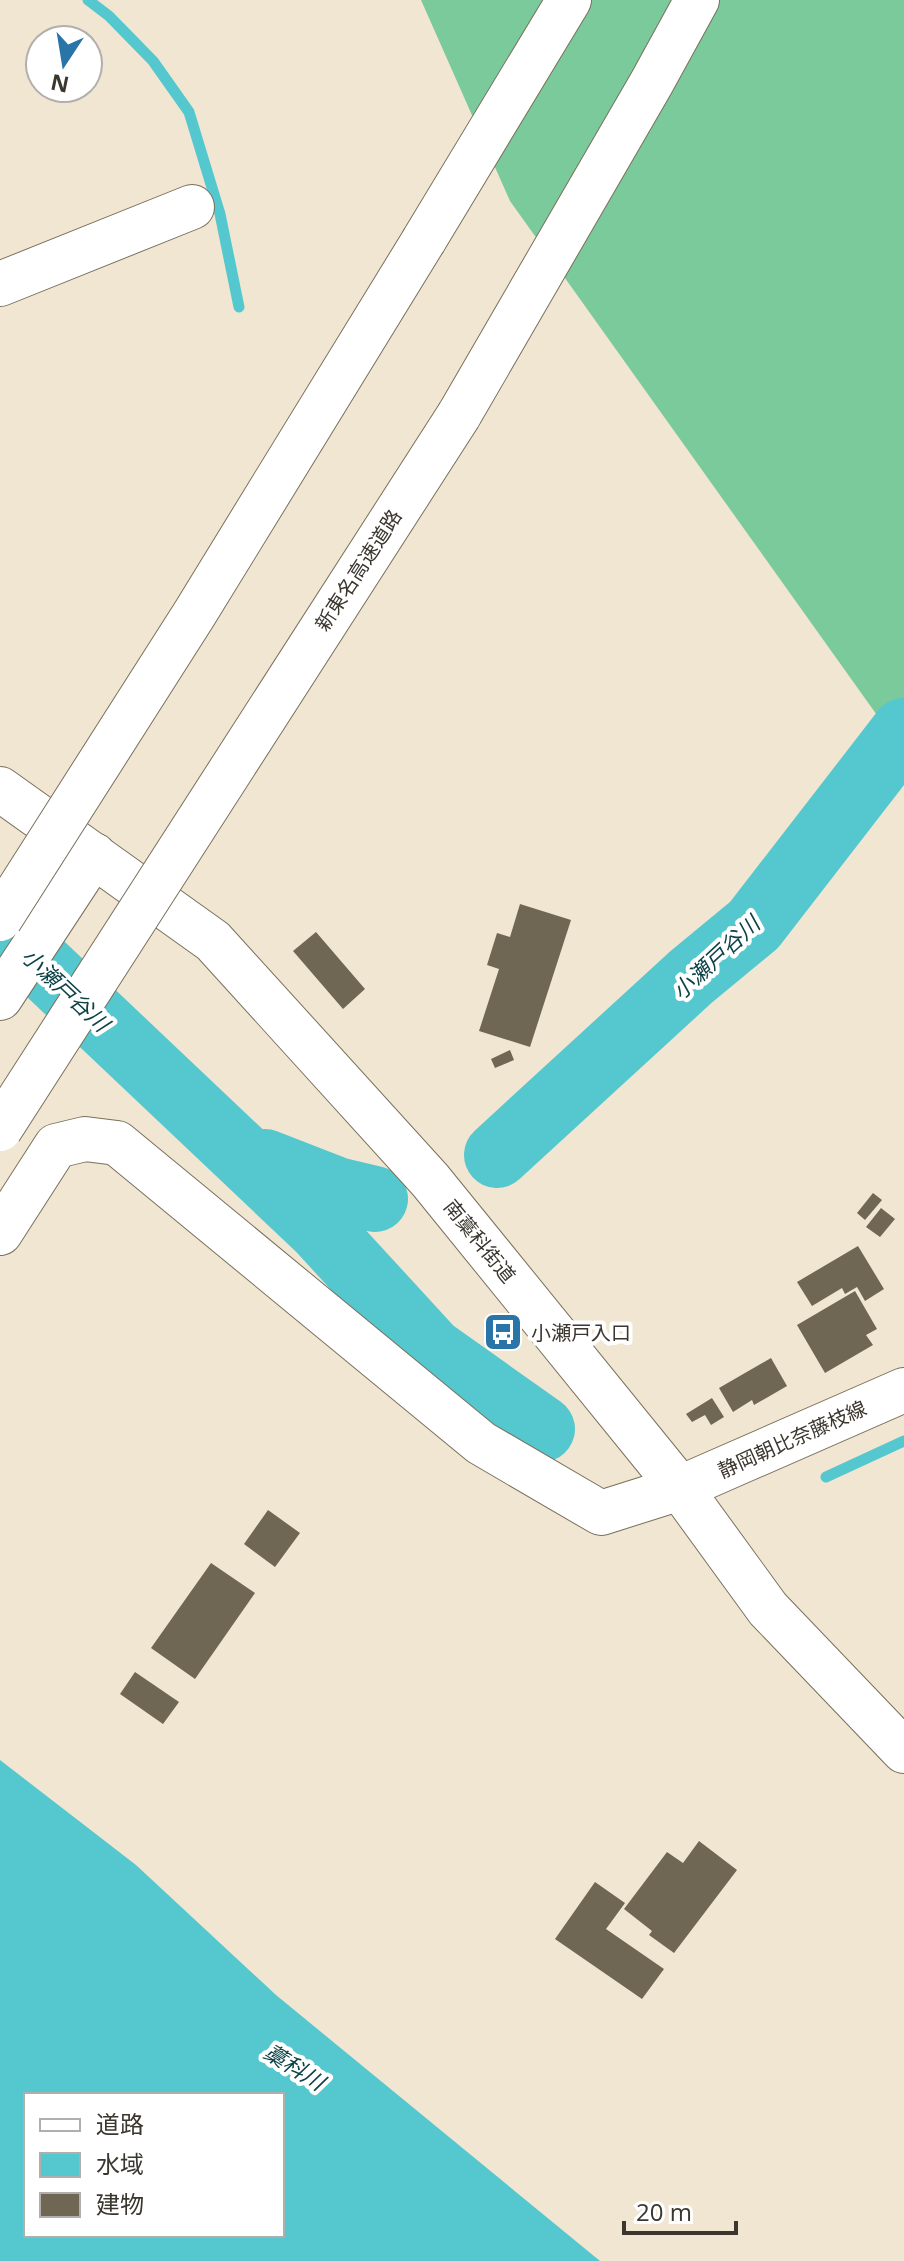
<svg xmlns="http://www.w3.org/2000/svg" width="904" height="2261" viewBox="0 0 904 2261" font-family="'Open Sans','Noto Sans JP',sans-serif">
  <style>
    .forest { fill: #7aca9b }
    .water { fill: #54c8ce; fill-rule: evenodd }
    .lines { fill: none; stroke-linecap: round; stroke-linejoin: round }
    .stream { stroke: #54c8ce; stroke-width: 11 }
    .river { stroke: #54c8ce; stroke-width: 66 }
    .building { fill: #706654 }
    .minor-casing { stroke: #79705d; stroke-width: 46 }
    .major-casing { stroke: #79705d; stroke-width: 46 }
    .highway-casing { stroke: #79705d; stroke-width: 46 }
    .minor { stroke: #fff; stroke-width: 44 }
    .major { stroke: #fff; stroke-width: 44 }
    .highway { stroke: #fff; stroke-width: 44 }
    .highway-bridge-casing { stroke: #79705d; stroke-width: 46; stroke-linecap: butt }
    .highway-bridge { stroke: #fff; stroke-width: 44 }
    .labels { text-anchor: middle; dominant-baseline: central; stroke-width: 8; stroke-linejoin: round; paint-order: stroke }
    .street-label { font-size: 20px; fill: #3b372f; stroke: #fff }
    .poi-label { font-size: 20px; fill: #3b372f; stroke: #fff; text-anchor: start }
    .water-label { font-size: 22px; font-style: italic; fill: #0d4346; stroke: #fff }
  </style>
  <rect width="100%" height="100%" fill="#f1e6d1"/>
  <path class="forest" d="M421 0H904V753L510 201Z"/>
  <path class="water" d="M0 1760 136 1865 276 1995 600 2261H0ZM26 2095H282V2235H26Z"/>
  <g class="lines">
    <path class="stream" d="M88 0 109 16 153 61 189 112 220 214 239 307
      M826 1477 904 1441"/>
    <path class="river" d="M0 926 319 1228 432 1351 542 1429
      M497 1155 691 977 754 925 904 731
      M265 1162 337 1190 375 1199"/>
  </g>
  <path class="building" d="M520 904 571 920 530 1047 479 1031 499 969 487 965 497 933 510 937Z
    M316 932 365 989 343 1009 293 951Z
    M510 1050 514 1060 495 1068 491 1059Z
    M873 1193 882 1200 865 1220 857 1213Z
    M881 1208 895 1219 880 1237 866 1227Z
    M858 1246 884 1289 865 1301 857 1287 845 1294 842 1288 812 1306 797 1282Z
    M855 1291 877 1329 866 1335 873 1345 825 1373 797 1325Z
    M771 1358 787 1386 754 1405 752 1400 733 1412 719 1388Z
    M712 1398 724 1417 711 1425 705 1415 692 1422 686 1414Z
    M268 1510 300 1533 275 1567 244 1544Z
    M211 1563 255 1593 195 1679 151 1648Z
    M135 1672 179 1702 163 1724 120 1694Z
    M699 1841 737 1870 674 1953 649 1935 652 1931 624 1909 667 1852 683 1863Z
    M595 1882 625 1903 606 1929 664 1969 642 1999 555 1939Z"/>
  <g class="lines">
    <g class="minor-casing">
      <path id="minor" d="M0 284 192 207
        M0 998 94 855
        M0 1233 56 1146 85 1139 117 1143 481 1443 601 1513 680 1488"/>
    </g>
    <g class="major-casing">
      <path id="major" d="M0 789 213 941 430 1180 680 1488 768 1609 904 1751
        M680 1488 904 1390"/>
    </g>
    <g class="highway-casing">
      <path id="highway" d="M424 240 569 0
        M459 415 652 82 697 0"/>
    </g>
    <use href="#minor" class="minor"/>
    <use href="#major" class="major"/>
    <use href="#highway" class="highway"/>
    <g class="highway-bridge-casing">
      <path id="highway-bridge" d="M0 919 195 613 424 240
        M0 1129 459 415"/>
    </g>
    <use href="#highway-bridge" class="highway-bridge"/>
  </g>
  <defs>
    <g id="bus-square" transform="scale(2)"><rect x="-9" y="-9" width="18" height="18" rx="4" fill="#2975a8" stroke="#fff"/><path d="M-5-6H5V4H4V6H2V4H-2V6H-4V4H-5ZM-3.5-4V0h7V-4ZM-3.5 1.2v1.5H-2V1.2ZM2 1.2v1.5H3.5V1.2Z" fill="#fff"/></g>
  </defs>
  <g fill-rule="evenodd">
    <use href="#bus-square" x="503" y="1332"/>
  </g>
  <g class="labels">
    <g class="street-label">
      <text transform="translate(358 570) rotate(-57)">新東名高速道路</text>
      <text transform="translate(480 1241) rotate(51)">南藁科街道</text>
      <text transform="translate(792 1439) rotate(-24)">静岡朝比奈藤枝線</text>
    </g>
    <g class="poi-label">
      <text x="531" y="1332">小瀬戸入口</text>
    </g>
    <g class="water-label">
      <text transform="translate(715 957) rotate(-43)">小瀬戸谷川</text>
      <text transform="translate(66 989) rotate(43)">小瀬戸谷川</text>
      <text transform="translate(295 2066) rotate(32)">藁科川</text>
    </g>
  </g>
  <rect x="24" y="2093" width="260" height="144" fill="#ffffff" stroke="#b1afac" stroke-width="2"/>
  <rect x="40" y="2119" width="40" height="12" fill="#ffffff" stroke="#b1afac" stroke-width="2"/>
  <text x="96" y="2133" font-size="24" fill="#3b372f">道路</text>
  <rect x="40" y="2153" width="40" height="24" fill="#54c8ce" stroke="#b1afac" stroke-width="2"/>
  <text x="96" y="2173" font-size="24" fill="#3b372f">水域</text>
  <rect x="40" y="2193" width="40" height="24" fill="#706654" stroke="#b1afac" stroke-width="2"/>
  <text x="96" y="2213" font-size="24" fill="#3b372f">建物</text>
  <g transform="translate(64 64) rotate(192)"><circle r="38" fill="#ffffff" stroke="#b1afac" stroke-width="2"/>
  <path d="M0-6L14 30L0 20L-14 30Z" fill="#2975a8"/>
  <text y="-12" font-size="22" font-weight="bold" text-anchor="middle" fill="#3b372f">N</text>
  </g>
  <path d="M624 2221v12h112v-12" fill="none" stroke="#3b372f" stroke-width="4"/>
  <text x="636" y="2221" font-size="24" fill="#3b372f" stroke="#ffffff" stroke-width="6" paint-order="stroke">20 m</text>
</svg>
